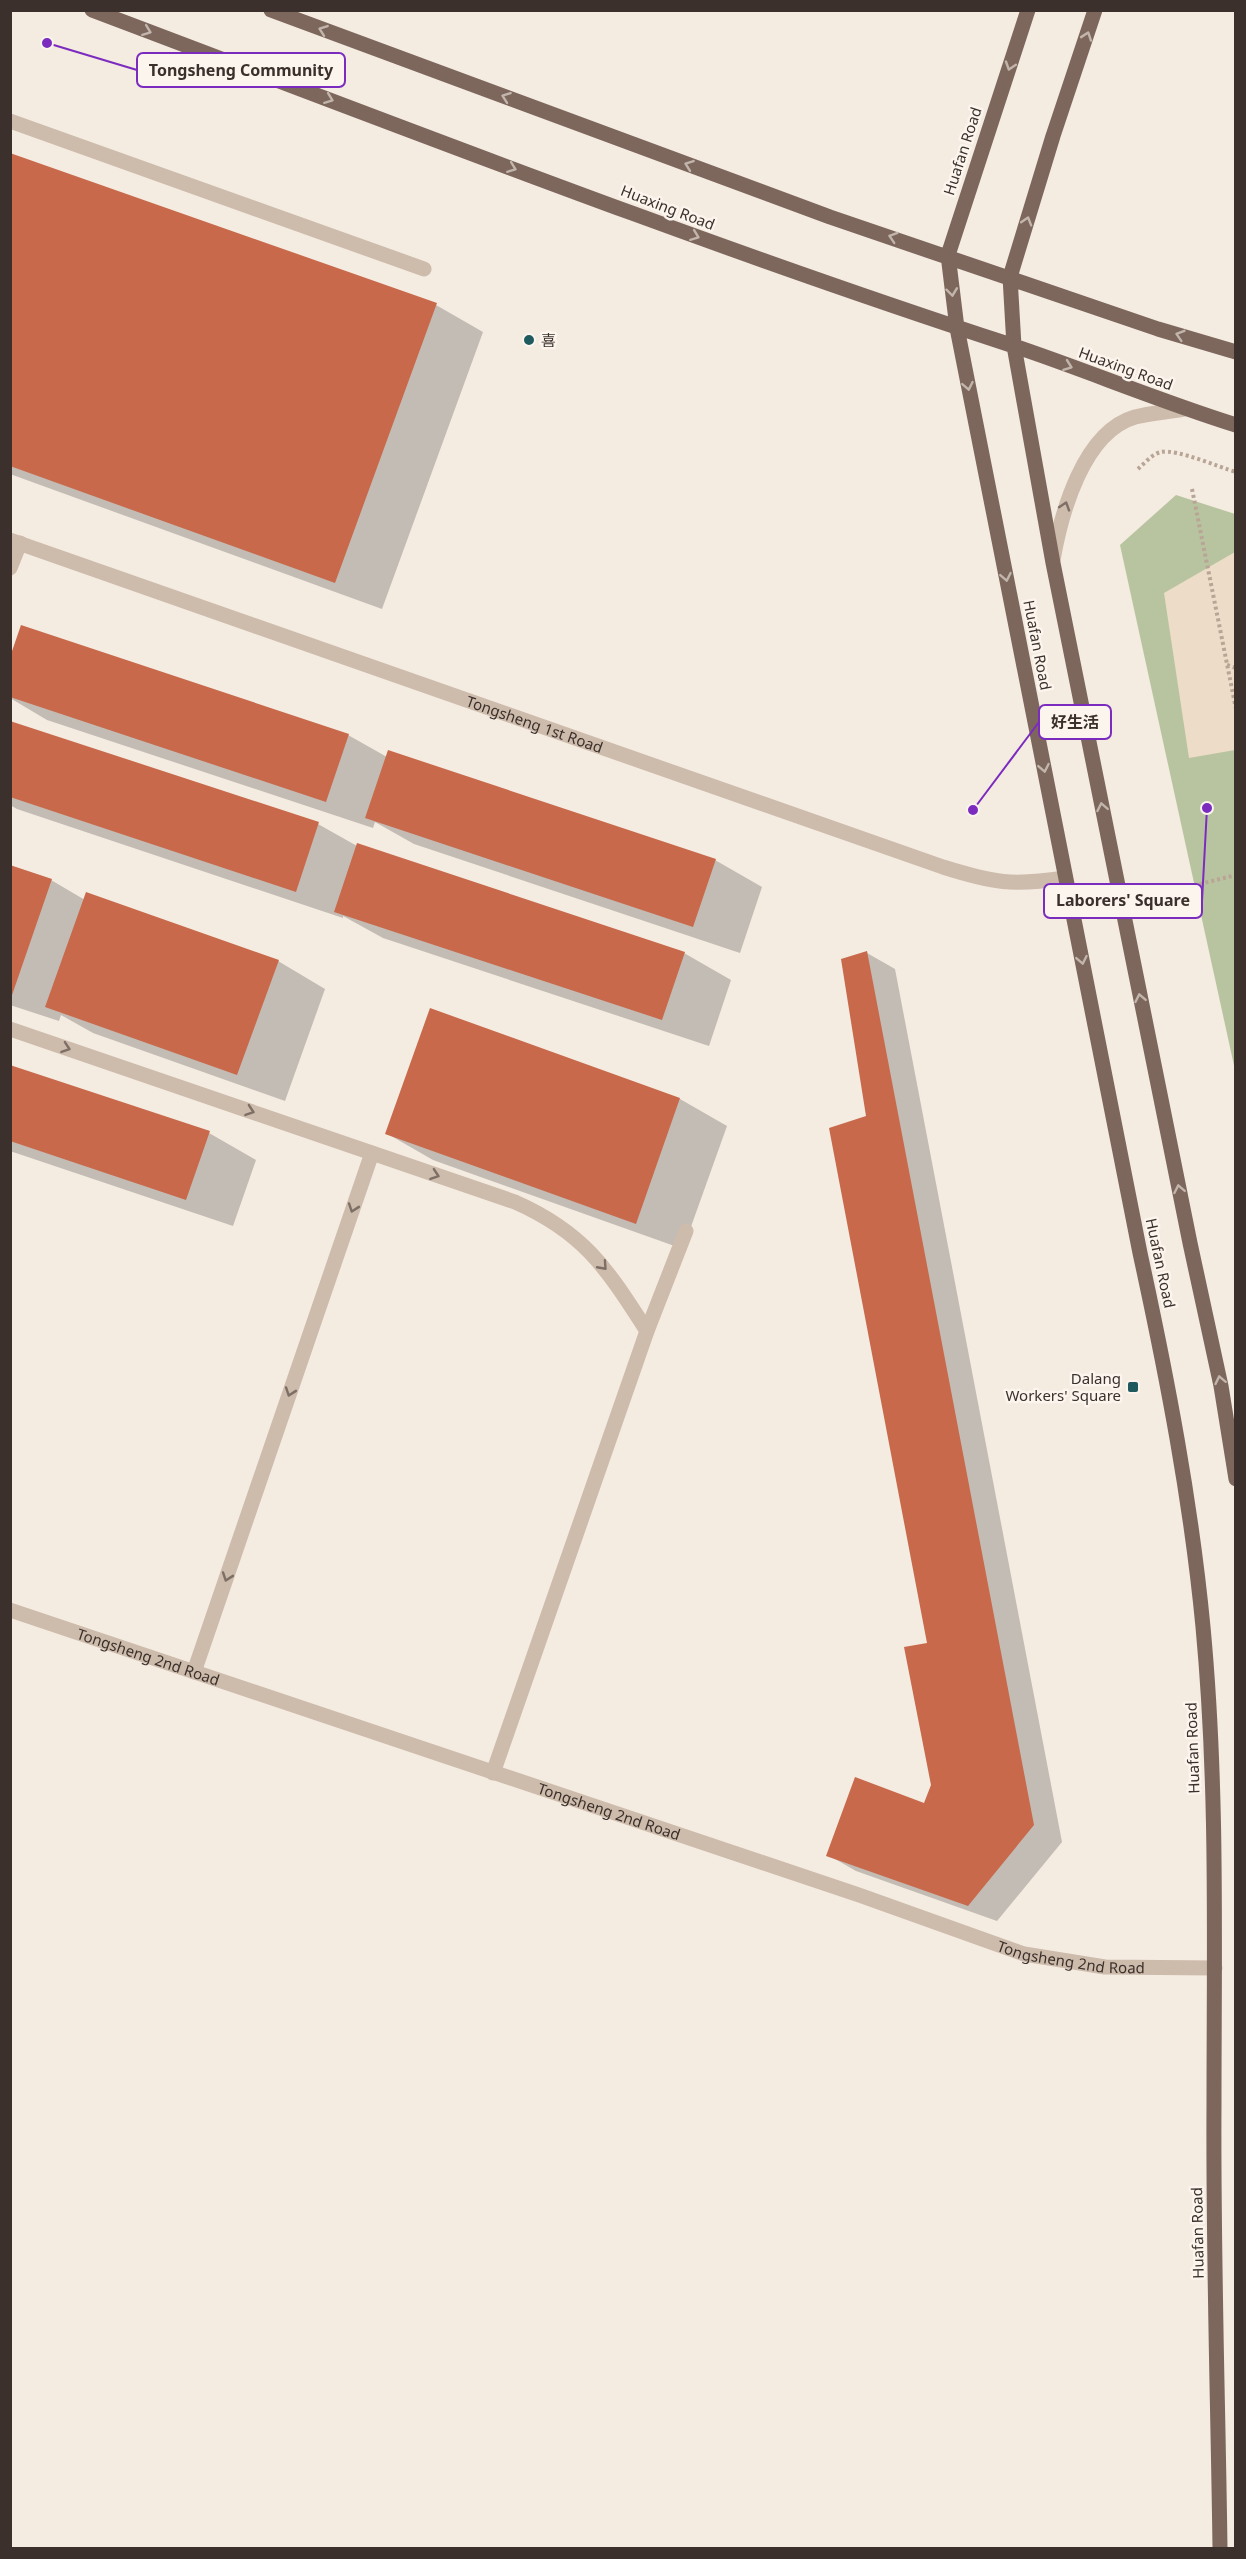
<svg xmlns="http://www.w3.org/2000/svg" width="1246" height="2559" viewBox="0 0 1246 2559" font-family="'Noto Sans','Noto Sans SC',sans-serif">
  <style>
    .green { fill: #b8c4a0 }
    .plaza { fill: #ecdcc8 }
    .shadow { fill: #0003 }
    .building { fill: #c8694b }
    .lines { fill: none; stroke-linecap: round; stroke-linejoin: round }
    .path { stroke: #b9a596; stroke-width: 4; stroke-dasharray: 3 3; stroke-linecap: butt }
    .minor { stroke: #cdbbac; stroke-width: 15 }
    .major { stroke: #7d675c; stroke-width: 15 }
    .oneway { stroke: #c2b5ac }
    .oneway2 { stroke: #7d6f65 }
    .poi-dot { fill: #1f5a5e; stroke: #fbf5ee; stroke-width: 2 }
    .labels { text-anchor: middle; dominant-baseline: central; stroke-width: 5; stroke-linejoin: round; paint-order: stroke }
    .street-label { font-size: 15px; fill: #3b302b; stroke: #fbf5ee }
    .poi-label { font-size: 15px; fill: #3b302b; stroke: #fbf5ee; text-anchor: start }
    .leader { fill: none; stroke: #7b2cbf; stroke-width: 2 }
    .callout-dot { fill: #7b2cbf; stroke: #fbf5ee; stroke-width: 2 }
    .callout { fill: #fbf5ee; stroke: #7b2cbf; stroke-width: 2 }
    .callout-label { font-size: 16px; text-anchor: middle; font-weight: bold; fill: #3b302b }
  </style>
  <rect width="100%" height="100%" fill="#f4ebe1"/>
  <path class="green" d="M1176 495 1235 514V1070L1120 545Z"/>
  <path class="plaza" d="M1235 552V750L1189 758 1164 593Z"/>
  <path class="shadow" d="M10 155 436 305 483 332 382 609 10 474Z
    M10 662 348 735 387 757 715 860 762 887 740 953 414 844 375 822 373 828 47 720 10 698Z
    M10 722 318 824 357 846 684 953 731 980 709 1046 383 938 343 916V918L17 809 10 805Z
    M10 866 51 880 85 900 278 961 325 989 285 1101 93 1033 61 1015 59 1021 10 1005Z
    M867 953 895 969 1062 1842 997 1921 856 1871 828 1855 925 1805 933 1785 929 1645 867 1118Z
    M430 1010 680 1099 727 1126 683 1249 433 1160 386 1133Z
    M10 1067 209 1133 256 1160 233 1226 10 1151Z"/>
  <path class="building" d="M10 153 437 303 335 583 10 466Z
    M21 625 349 734 326 802 10 697V657Z
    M10 721 319 822 296 892 10 797Z
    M388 750 716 859 693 927 365 818Z
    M357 843 685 952 662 1020 334 912Z
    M10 865 52 879 11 998H10Z
    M86 892 279 960 237 1075 45 1007Z
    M867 951 1034 1825 968 1906 826 1856 855 1777 924 1803 931 1785 904 1647 927 1643 829 1128 866 1116 841 959Z
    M430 1008 680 1098 636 1224 385 1134Z
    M10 1065 210 1131 186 1200 10 1141Z"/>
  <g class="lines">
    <path class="path" d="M1138 469C1145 463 1152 454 1161 452 1178 449 1218 467 1236 472
      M1192 489 1236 709
      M1227 665 1236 668
      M1188 887 1236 875"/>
    <g class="minor">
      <path d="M10 121 424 269"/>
      <path id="s1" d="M10 540 943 867C994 883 1012 886 1065 878"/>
      <path d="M1053 560C1061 514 1083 432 1135 417 1151 413 1169 412 1185 409"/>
      <path d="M10 568 20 543"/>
      <path d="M10 1029 515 1202C585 1233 607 1269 647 1331"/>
      <path id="s2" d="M10 1610 859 1895 1024 1954 1105 1967 1215 1968"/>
      <path d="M194 1672 372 1153"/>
      <path d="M493 1773 647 1331 686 1231"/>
    </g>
    <path class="major" d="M92 10C397 125 701 244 1011 345 1086 370 1159 401 1236 425
      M271 10 830 217 1158 329 1236 352
      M1028 10 948 255 957 328 1140 1253C1167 1377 1191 1501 1203 1627 1218 1786 1214 1945 1214 2104 1213 2252 1218 2400 1220 2548
      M1095 10 1053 136 1010 277 1014 346 1053 563 1190 1243 1221 1386 1236 1479"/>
  </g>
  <defs><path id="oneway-chevron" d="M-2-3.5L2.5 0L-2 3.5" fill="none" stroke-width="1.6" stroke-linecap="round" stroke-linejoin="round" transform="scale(1.5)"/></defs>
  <g class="oneway">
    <use href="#oneway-chevron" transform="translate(323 30) rotate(-160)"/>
    <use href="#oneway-chevron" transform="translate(147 31) rotate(21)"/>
    <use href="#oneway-chevron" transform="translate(1087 36) rotate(-71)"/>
    <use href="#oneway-chevron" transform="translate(1010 66) rotate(108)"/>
    <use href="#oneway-chevron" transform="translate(506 97) rotate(-160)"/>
    <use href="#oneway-chevron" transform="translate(329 99) rotate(21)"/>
    <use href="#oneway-chevron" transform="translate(689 165) rotate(-160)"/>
    <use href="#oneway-chevron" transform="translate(512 168) rotate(21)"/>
    <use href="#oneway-chevron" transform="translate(1027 221) rotate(-73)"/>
    <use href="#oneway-chevron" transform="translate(695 236) rotate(21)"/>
    <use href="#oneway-chevron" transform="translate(893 237) rotate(-162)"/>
    <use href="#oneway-chevron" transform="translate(952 292) rotate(83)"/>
    <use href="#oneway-chevron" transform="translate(1180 335) rotate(-163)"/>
    <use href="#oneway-chevron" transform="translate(1068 366) rotate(20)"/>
    <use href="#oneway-chevron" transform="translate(968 386) rotate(79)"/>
    <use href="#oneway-chevron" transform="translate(1006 577) rotate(79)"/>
    <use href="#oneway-chevron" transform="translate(1044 768) rotate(79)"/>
    <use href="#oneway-chevron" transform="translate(1102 807) rotate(-101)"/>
    <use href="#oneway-chevron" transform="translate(1082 960) rotate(79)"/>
    <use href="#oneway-chevron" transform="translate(1140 998) rotate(-101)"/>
    <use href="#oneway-chevron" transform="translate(1179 1189) rotate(-101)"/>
    <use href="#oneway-chevron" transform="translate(1220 1380) rotate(-102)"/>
  </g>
  <g class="oneway2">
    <use href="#oneway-chevron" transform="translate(1065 506) rotate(-72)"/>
    <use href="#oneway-chevron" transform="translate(66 1048) rotate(19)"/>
    <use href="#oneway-chevron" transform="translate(250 1111) rotate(19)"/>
    <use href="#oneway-chevron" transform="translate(435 1175) rotate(19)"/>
    <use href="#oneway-chevron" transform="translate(353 1208) rotate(109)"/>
    <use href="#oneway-chevron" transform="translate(603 1266) rotate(48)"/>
    <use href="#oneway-chevron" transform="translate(290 1392) rotate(109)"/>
    <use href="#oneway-chevron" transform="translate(227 1577) rotate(109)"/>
  </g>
  <g class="poi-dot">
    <circle cx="529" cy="340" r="6"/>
    <rect x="1127" y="1381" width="12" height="12" rx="3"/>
  </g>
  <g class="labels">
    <g class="street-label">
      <text transform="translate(962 151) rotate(-72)">Huafan Road</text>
      <text transform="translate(668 207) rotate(21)">Huaxing Road</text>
      <text transform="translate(1126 368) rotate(20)">Huaxing Road</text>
      <text transform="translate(1038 645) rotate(79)">Huafan Road</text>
      <text stroke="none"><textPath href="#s1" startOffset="556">Tongsheng 1st Road</textPath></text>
      <text transform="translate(1161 1263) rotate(78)">Huafan Road</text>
      <text stroke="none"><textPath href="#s2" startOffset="146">Tongsheng 2nd Road</textPath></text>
      <text transform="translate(1192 1748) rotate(-92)">Huafan Road</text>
      <text stroke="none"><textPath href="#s2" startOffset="632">Tongsheng 2nd Road</textPath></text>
      <text stroke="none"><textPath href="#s2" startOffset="1118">Tongsheng 2nd Road</textPath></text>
      <text transform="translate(1197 2233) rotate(-91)">Huafan Road</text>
    </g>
    <g class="poi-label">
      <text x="541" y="340">喜</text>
      <text x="1121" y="1378" text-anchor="end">Dalang<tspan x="1121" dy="17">Workers' Square</tspan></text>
    </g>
  </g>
  <path class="leader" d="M47 43L137 70M973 810L1039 722M1207 808L1202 901"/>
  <g class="callout-dot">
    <circle cx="47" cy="43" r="6"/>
    <circle cx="973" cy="810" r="6"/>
    <circle cx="1207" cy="808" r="6"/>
  </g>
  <g class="callout">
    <rect x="137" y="53" width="208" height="34" rx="6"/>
    <rect x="1039" y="705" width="72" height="34" rx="6"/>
    <rect x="1044" y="884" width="158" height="34" rx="6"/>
  </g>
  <g class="callout-label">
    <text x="241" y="76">Tongsheng Community</text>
    <text x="1075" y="728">好生活</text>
    <text x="1123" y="906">Laborers' Square</text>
  </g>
  <rect width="1246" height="2559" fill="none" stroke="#3b302b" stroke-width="24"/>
</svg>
